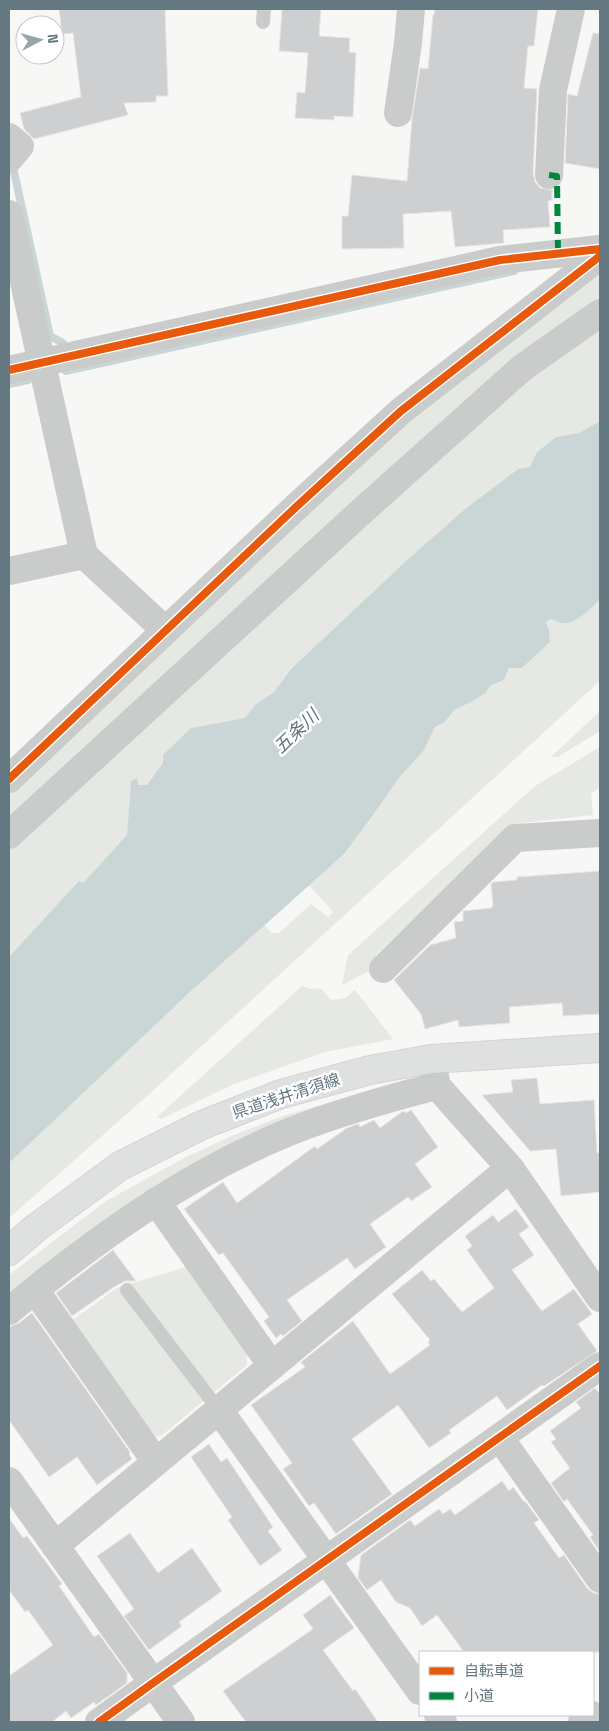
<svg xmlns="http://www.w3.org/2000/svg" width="609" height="1731" viewBox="0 0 609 1731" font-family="'Space Grotesk','Noto Sans JP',sans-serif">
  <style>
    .green { fill: #e6e9e3 }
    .water { fill: #cad5d6 }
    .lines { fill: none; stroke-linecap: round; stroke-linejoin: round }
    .stream { stroke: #cad5d6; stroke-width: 8 }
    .building { fill: #cdcfd0; stroke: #e6e6e6 }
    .secondary-casing { stroke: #d3d4d4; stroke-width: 30 }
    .service { stroke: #cacccc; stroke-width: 14 }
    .minor { stroke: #cacccc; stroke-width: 28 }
    .tertiary { stroke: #cacccc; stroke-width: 28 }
    .secondary { stroke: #dfe0e0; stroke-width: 28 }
    .quiet { stroke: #00873e; stroke-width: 6; stroke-dasharray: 12 6; stroke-linecap: butt }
    .cycleway-casing { stroke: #fff; stroke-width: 11 }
    .cycleway { stroke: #e8590c; stroke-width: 8 }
    .labels { text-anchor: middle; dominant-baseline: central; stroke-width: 5; stroke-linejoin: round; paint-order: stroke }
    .street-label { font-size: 16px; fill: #637881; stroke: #fff }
    .water-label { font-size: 18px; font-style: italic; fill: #5e777b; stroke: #fff }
  </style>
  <rect width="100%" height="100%" fill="#f7f7f6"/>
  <path class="green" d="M600 268V299L516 360 9 823V791L414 414Z
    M600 324V421L579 433 556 437 537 452 530 467 518 469 465 509 406 561 291 669 274 692 255 705 245 718 191 728 147 785H138L131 781 127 835 83 883 79 882 9 957V850L524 380Z
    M600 599V681L146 1097 9 1218V1163L106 1069 264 925 272 933H279L311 904 328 917 333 912 309 885 344 854 373 815 399 778 424 750 435 727 445 722 454 710 471 702 486 693 490 686 504 680 509 668H522L550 642 549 630 546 623 550 620 574 621Z
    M600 711V731L558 757H551Z
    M600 747V787L591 794 593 815 513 824 376 955 379 966 342 985 348 955 535 786Z
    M302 986 310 989 320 988 331 1000 345 998 355 990 393 1039 325 1052 234 1084 161 1119 157 1117Z
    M365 1092 363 1095 9 1299V1275L106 1201 184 1158 236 1134 283 1116Z
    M189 1266 247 1348V1365L161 1436 152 1437 68 1323 117 1288Z"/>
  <path class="water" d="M600 421V599C592 608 574 626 561 623 556 622 555 619 549 620L546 623 549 630 550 642 522 668H509L504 680 490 686 486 693 471 702 454 710 445 722 435 727 424 750 399 778 373 815 344 854 190 992 9 1163V957L79 881 83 883 127 835 131 781 137 778 138 785H147L163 763V755L191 728 245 718 255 705 274 692 291 669 406 561 465 509 518 469 530 467 537 452 556 437 579 433Z"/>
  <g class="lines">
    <path class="stream" d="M13 167 50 336 63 343
      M66 371 514 271
      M9 384 28 380"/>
  </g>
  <path class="building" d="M59 9H165L168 96H156V102L124 103 128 115 34 139 24 129 20 113 81 97 73 33 62 34Z
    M282 9H321L319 36 350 38 349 52 356 53 353 117 334 116V120L295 118 297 92 305 93 308 53 279 51Z
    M435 9H538L534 46H528L524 88 537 89 533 174 535 182 540 188 552 190V200L548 201 550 227 503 230 504 243 455 247 451 211 403 214 404 248 342 249V216H348L352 175 407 181 412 119 420 68 428 69 433 15H434Z
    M593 33 600 34V169L565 163 568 94 577 96Z
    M600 871V1014L563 1016 562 1003 509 1007 510 1023 459 1027 458 1020 425 1029 421 1014 394 980 430 945 456 938 454 922 463 921V911L491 908 493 906 491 884 493 882 517 880V877Z
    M537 1078 540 1104 594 1100 597 1153H600V1192L561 1196 556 1149 530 1151 482 1095 513 1092 511 1080Z
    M411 1110 438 1147 415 1164 432 1187 411 1201 408 1197 370 1224 386 1247 355 1269 347 1258 287 1300 302 1321 283 1336 281 1334 276 1338 264 1321 269 1317 223 1253 219 1255 184 1209 223 1182 237 1203 315 1146 317 1149 347 1128 358 1124 360 1127 374 1120 380 1128 403 1111 406 1113Z
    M516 1209 529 1227 519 1234 534 1255 512 1270 542 1311 574 1289 592 1314 578 1324 597 1351 544 1386 542 1385 507 1410 497 1396 449 1430 451 1433 429 1448 398 1405 352 1439 392 1494 336 1534 314 1503 309 1506 283 1469 292 1463 251 1405 305 1367 301 1362 353 1321 390 1374 430 1345 428 1342 430 1340 392 1294 422 1270 431 1281 434 1279 462 1312 494 1288 467 1250 472 1246 465 1236 493 1215 498 1222Z
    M113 1250 136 1281H125L114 1287 72 1316 56 1293Z
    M32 1313 130 1452 129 1454 132 1459 97 1485 77 1457 49 1477 9 1420V1327L19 1323Z
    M595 1388 600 1394V1552L590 1537 593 1535 567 1499 564 1502 551 1483 570 1468 551 1442 556 1439 550 1431 581 1408 576 1402Z
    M209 1444 221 1462 227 1458 273 1527 268 1531 282 1550 260 1566 228 1520 232 1517 191 1457Z
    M502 1481 509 1491 513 1487 524 1502 525 1501 539 1520 534 1523 559 1558 564 1555 587 1588 593 1593 600 1594V1652H464L437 1615 422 1626 410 1608 396 1602 381 1580 367 1590 358 1578 361 1555 410 1520 415 1526 439 1509 443 1514 450 1509 455 1515Z
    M9 1518 23 1538 27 1536 62 1584 59 1586 94 1637 99 1634 127 1673V1683L96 1705 94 1702 71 1718 66 1711 52 1722H9V1676L53 1645 28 1610 25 1612 9 1590Z
    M130 1533 158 1573 192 1548 222 1591 179 1622 182 1626 149 1650 124 1616 134 1609 97 1556Z
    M330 1595 354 1628 323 1650 353 1691 355 1689 378 1722H246L223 1691 313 1629 303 1615Z"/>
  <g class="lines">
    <g class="secondary-casing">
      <path id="secondary" d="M9 1251 37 1227 120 1166 202 1125 281 1094 370 1070 431 1059 600 1048"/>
    </g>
    <path class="service" d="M263 22 264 9
      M127 1290 219 1410"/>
    <path class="minor" d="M398 113 408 43 411 9
      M9 137 20 146 9 159
      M549 175 553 90 571 9
      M9 214 84 555 165 630
      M9 370 500 260 600 249
      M9 571 84 555
      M9 779 296 507 401 411 600 256
      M9 835 362 511 522 368 600 313
      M383 969 515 838 600 833
      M433 1068 437 1086 510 1168 600 1298
      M156 1201 272 1366
      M35 1290 156 1462
      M9 1311C93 1241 186 1174 289 1132 337 1113 386 1099 437 1086
      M219 1410 420 1691
      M500 1438 600 1579
      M9 1481 181 1722
      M55 1546 510 1168
      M438 1715 443 1722
      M99 1722 153 1683 600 1366"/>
    <path class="tertiary" d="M582 1722 592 1715"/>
    <use href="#secondary" class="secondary"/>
    <path class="quiet" d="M549 175 557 176 558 253"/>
    <g class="cycleway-casing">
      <path id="cycleway" d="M9 370 500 260 600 249
        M9 779 296 507 401 411 600 256
        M99 1722 153 1683 600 1366"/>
    </g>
    <use href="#cycleway" class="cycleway"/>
  </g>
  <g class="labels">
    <g class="street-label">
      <text transform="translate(286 1096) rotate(-18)">県道浅井清須線</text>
    </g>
    <g class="water-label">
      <text transform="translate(296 731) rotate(-44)">五条川</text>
    </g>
  </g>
  <rect width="609" height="1731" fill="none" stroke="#637881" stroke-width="20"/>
  <rect x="419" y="1651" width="175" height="65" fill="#ffffff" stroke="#c1c9cd"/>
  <rect x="429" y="1667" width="25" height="8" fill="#e8590c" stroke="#c1c9cd"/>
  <text x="464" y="1676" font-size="15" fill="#637881">自転車道</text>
  <rect x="429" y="1692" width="25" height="8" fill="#00873e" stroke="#c1c9cd"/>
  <text x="464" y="1701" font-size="15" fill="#637881">小道</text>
  <g transform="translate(40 40) rotate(84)"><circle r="24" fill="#ffffff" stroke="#c1c9cd"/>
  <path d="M0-4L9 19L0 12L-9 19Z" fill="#97a4aa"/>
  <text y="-8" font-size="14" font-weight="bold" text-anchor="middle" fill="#637881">N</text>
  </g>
</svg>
